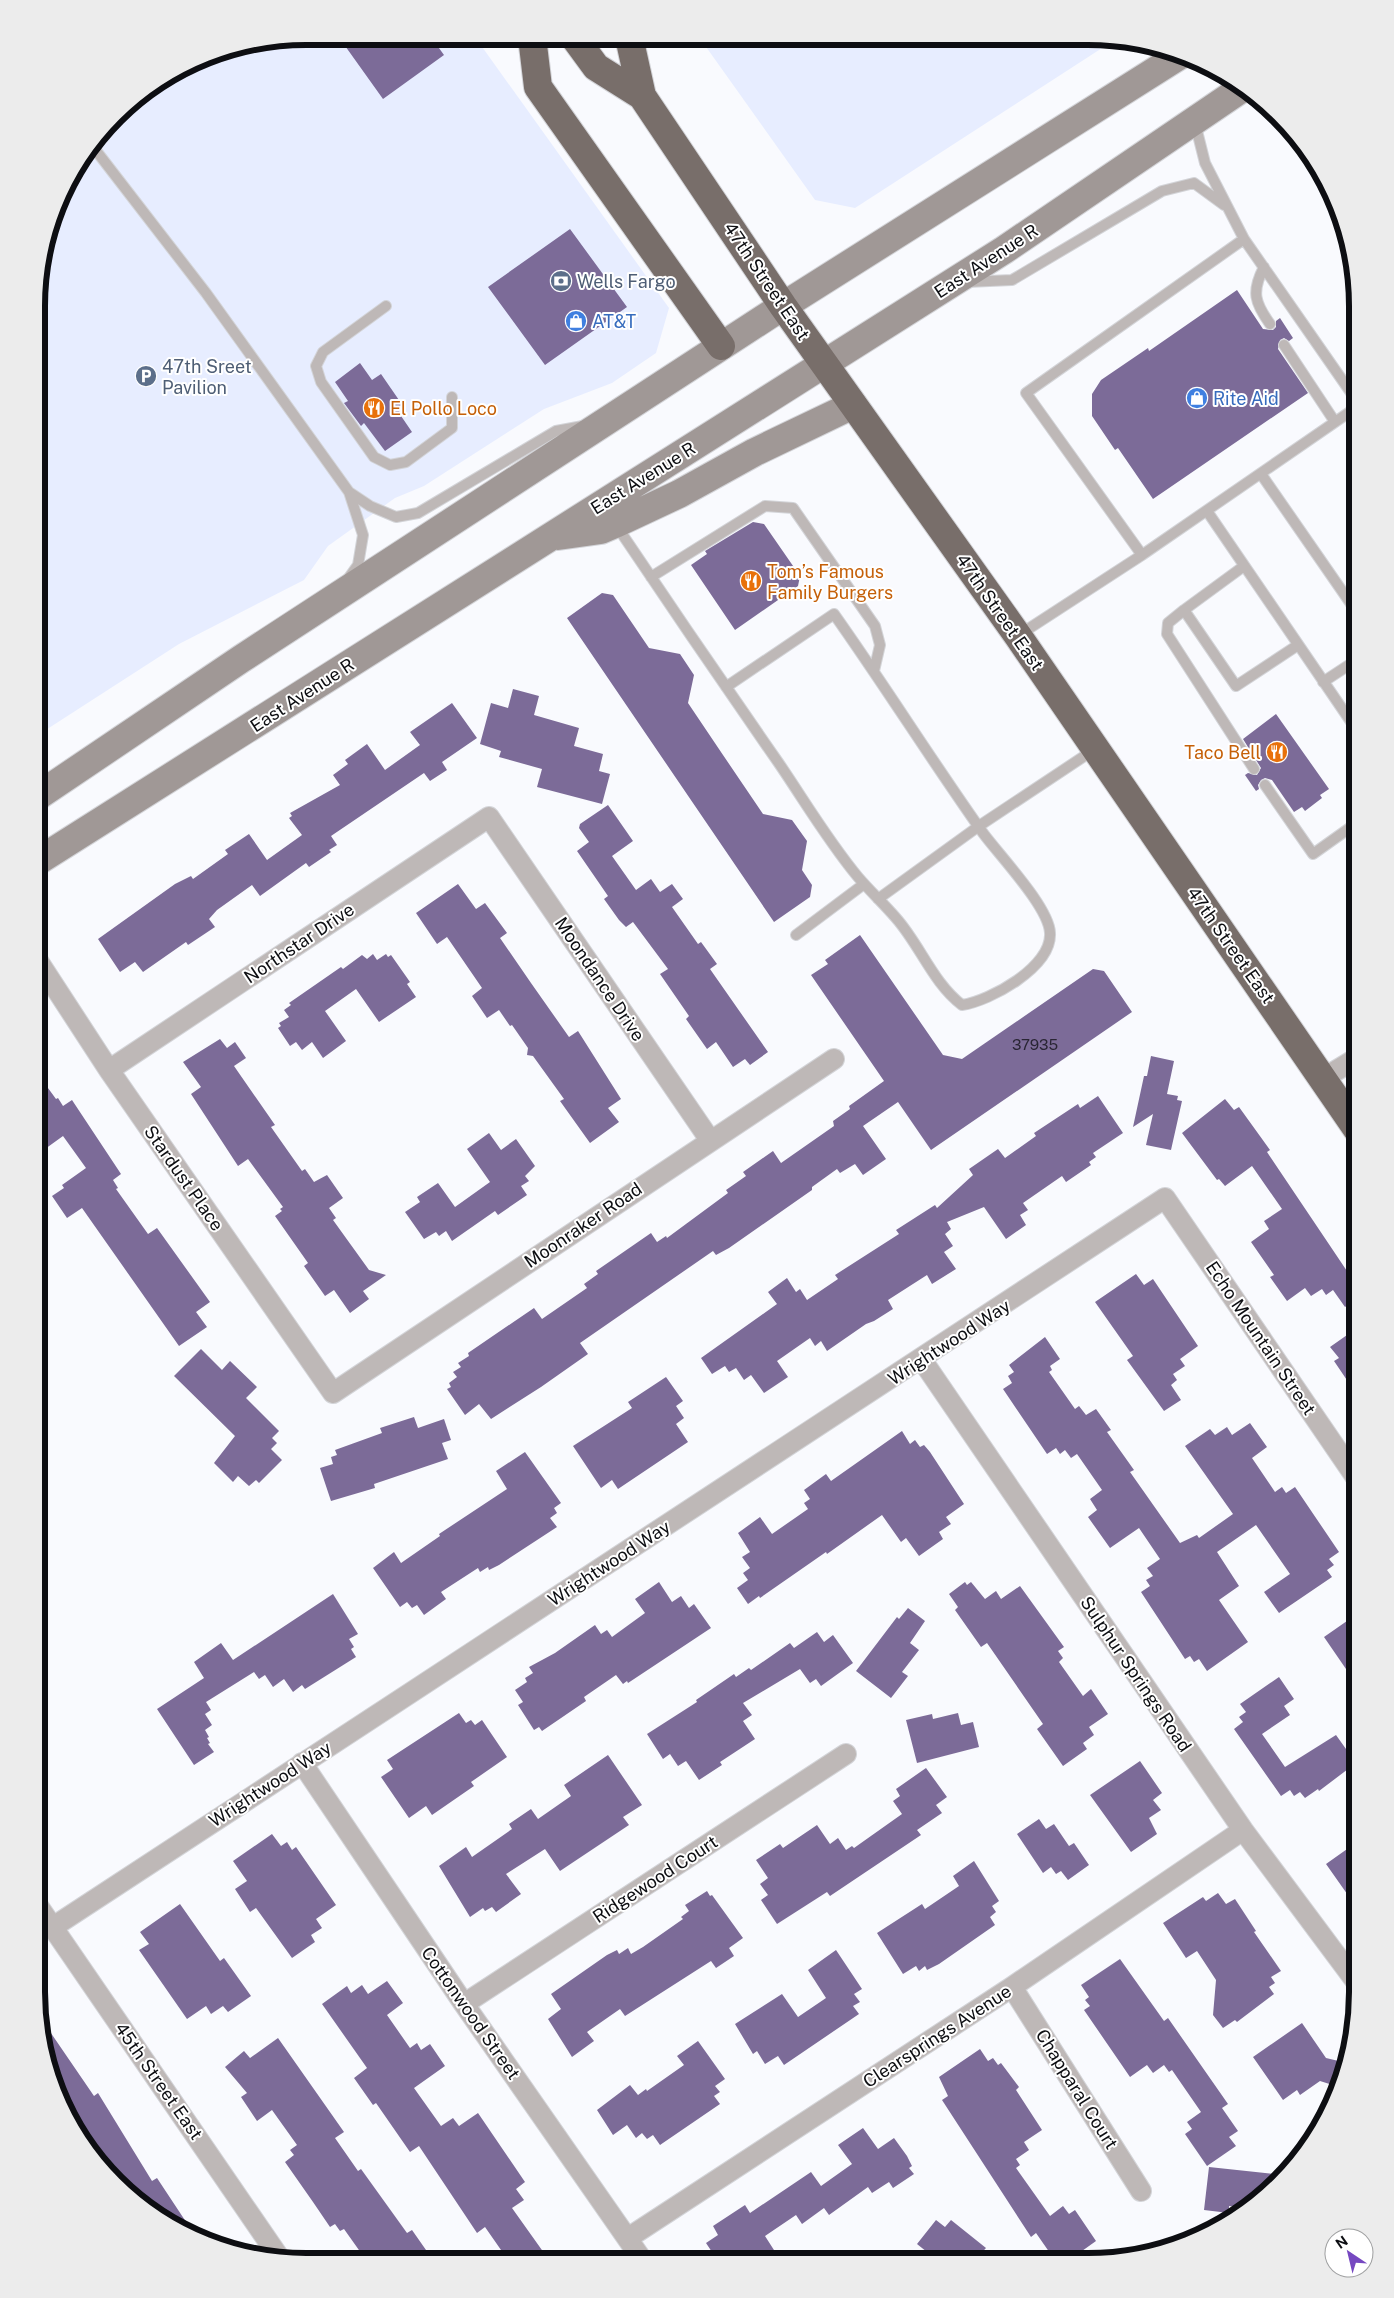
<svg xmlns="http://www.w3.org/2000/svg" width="1394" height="2298" viewBox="0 0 1394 2298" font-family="'Public Sans',sans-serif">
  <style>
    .built { fill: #e7edff }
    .building { fill: #7c6b98 }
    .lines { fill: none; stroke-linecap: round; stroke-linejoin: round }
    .lane-casing { stroke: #d3d4d8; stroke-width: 12 }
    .street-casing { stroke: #d3d4d8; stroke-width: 22 }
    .secondary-casing { stroke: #d3d4d8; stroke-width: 30 }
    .highway-casing { stroke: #d3d4d8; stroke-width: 30 }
    .lane { stroke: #beb8b7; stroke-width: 10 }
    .street { stroke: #beb8b7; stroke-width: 20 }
    .secondary { stroke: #a09896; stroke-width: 28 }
    .highway { stroke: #786e6a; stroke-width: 28 }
    .labels { text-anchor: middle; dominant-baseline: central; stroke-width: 4; stroke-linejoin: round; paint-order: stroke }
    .number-label { font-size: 15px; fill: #292534 }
    .street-label { font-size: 18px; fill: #0d0e12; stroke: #fff }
    .service-label { font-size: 18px; fill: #4e5e75; stroke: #fff; text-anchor: start }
    .shop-label { font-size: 18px; fill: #366cbe; stroke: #fff; text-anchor: start }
    .food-label { font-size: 18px; fill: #c56008; stroke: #fff; text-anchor: start }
    .rim { fill: none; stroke: #0d0e12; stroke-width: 6 }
  </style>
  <rect width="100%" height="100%" fill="#f9fafe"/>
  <path class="built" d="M306 36 475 37 669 308 656 353 612 383 544 409 424 486 395 498 328 546 304 580 179 644 38 735 39 271 64 186 128 103 203 57Z
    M699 37 1116 39 855 208 815 200Z"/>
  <path class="building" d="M338 36 431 37 444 55 383 99Z
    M570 229 627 307 545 365 488 287Z
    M1237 290 1263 329 1273 330 1276 327V321L1280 318 1293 338 1289 341 1284 338 1280 340 1278 349 1308 393 1153 499 1118 448 1115 450 1092 416V394L1101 380 1148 348 1149 351Z
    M360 363 372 380 381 374 401 403 399 413 412 432 385 451 364 423 361 426 344 403 348 401 335 382Z
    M753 522 764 524 800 576 798 586 735 630 691 565 707 554 705 551Z
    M602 593 613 595 649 648 680 654 694 675 688 703 723 755 763 814 792 820 807 841 802 870 812 885 810 897 774 922 567 618Z
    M513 689 539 696 534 715 579 728 574 746 603 754 599 771 610 774 602 804 537 787 542 769 499 757 501 751 480 744 491 703 508 708Z
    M452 703 477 738 442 762 447 770 430 781 424 773 331 836 337 845 329 850 331 852 309 867 306 863 260 896 252 885 217 910 209 919 215 927 188 945 186 942 143 972 135 962 120 972 98 939 175 884 191 876 193 879 228 854 225 850 249 834 267 860 302 835 289 818 292 816 290 813 340 785 333 775 348 764 345 760 367 744 385 770 420 745 410 732Z
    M1276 714 1329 789 1320 795 1322 798 1305 811 1302 807 1294 812 1272 780 1265 778 1261 780 1258 785 1259 789 1256 791 1245 775 1248 773 1257 775 1261 768 1243 739Z
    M608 805 633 841 612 856 636 890 651 879 660 892 672 884 683 899 672 907 698 944 701 942 717 964 710 969 768 1052 750 1065 745 1059 733 1067 716 1042 707 1049 686 1019 689 1016 660 974 668 969 633 922 626 927 619 920 604 899 608 896 577 851 589 842 579 828 580 824Z
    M458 884 476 909 485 903 507 933 500 938 531 983 569 1037 578 1031 621 1099 608 1108 619 1122 590 1143 560 1101 564 1099 533 1056 527 1055 528 1048 512 1025 510 1026 499 1010 487 1018 472 996 482 988 447 937 437 944 416 913Z
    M860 935 943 1055 962 1059 1093 969 1104 971 1132 1012 931 1150 898 1102 863 1126 886 1159 863 1175 855 1164 840 1173 837 1169 812 1187V1190L729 1248 716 1255 713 1251 580 1343 588 1354 541 1387 491 1419 479 1404 465 1415 447 1389 451 1387 449 1383 457 1377 453 1372 461 1367 458 1363 469 1356 468 1353 534 1308 542 1319 587 1288 584 1284 598 1274 596 1271 651 1233 657 1242 666 1236 667 1238 728 1193 726 1190 746 1176 743 1172 773 1151 781 1163 834 1126 833 1121 850 1109 849 1106 884 1081 811 975 828 964 825 960Z
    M373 954 377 960 386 954 388 957 391 955 410 982 407 984 416 997 379 1022 356 989 325 1011 346 1041 323 1058 312 1042 302 1050 296 1042 290 1046 278 1028 281 1026 279 1023 289 1017 284 1010 291 1005 289 1003 341 967 343 969 362 955 367 959Z
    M220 1039 227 1048 235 1042 246 1058 234 1066 275 1125 271 1127 302 1171 305 1169 314 1182 327 1175 343 1198 329 1208 336 1218 333 1220 369 1270 386 1275 363 1291 369 1299 350 1313 334 1290 325 1296 304 1266 308 1263 275 1216 282 1211 280 1209 283 1207 248 1159 238 1166 191 1094 201 1087 183 1062Z
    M1151 1056 1174 1061 1167 1094 1178 1096 1177 1100 1182 1101 1171 1150 1146 1145 1153 1114 1133 1127 1144 1076H1147Z
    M37 1073 56 1099 58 1098 63 1106 72 1100 121 1174 113 1180 118 1188 116 1189 148 1234 157 1228 210 1302 196 1312 207 1327 179 1346 82 1208 67 1218 52 1196 64 1188 62 1185 86 1168 63 1136 45 1149 37 1138Z
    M1098 1096 1123 1133 1093 1153 1096 1157 1089 1162 1091 1165 1066 1182 1062 1176 1023 1203 1028 1210 1020 1215 1026 1225 1006 1239 984 1207 947 1222 951 1229 945 1234 953 1246 944 1252 956 1269 932 1284 927 1275 888 1300 893 1309 874 1321 866 1324 827 1351 821 1341 815 1346 810 1338 777 1361 788 1377 764 1393 751 1375 744 1380 736 1368 729 1372 725 1366 712 1374 701 1358 777 1304 768 1292 787 1278 796 1292 800 1289 807 1300 838 1279 835 1275 899 1234 896 1230 935 1205 937 1208 973 1175 969 1169 998 1149 1005 1158 1036 1136 1034 1133 1078 1104 1080 1108Z
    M1225 1099 1234 1110 1239 1107 1270 1150 1267 1152 1351 1277 1349 1279 1357 1291V1298L1345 1307 1333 1290 1326 1295 1322 1289 1311 1296 1305 1288 1287 1301 1270 1277 1274 1275 1251 1242 1269 1229 1264 1221 1282 1209 1252 1166 1225 1186 1219 1179 1217 1180 1182 1133Z
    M489 1133 501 1150 516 1139 535 1166 525 1176 529 1181 521 1186 527 1195 498 1215 495 1211 452 1241 446 1231 439 1236 436 1232 424 1239 405 1212 420 1202 417 1197 438 1183 455 1207 490 1182 467 1149Z
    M1136 1274 1144 1285 1153 1279 1198 1346 1180 1359 1185 1366 1173 1374 1177 1380 1171 1385 1181 1400 1164 1411 1127 1360 1133 1356 1095 1302Z
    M1357 1328V1395L1334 1361 1339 1358 1330 1347Z
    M1045 1337 1060 1359 1050 1366 1052 1370 1049 1372 1075 1409 1079 1406 1086 1415 1096 1409 1111 1430 1107 1432 1134 1470 1130 1472 1180 1543 1197 1535 1199 1538 1233 1514 1185 1446 1210 1429 1215 1435 1227 1427 1232 1435 1250 1423 1267 1447 1252 1458 1275 1492 1282 1487 1286 1493 1295 1487 1339 1552 1329 1559 1334 1565 1327 1570 1332 1577 1279 1613 1264 1592 1290 1574 1256 1525 1217 1552 1239 1586 1219 1600 1248 1642 1207 1671 1199 1659 1194 1662 1190 1656 1185 1659 1141 1592 1150 1586 1146 1580 1153 1576 1147 1568 1160 1559 1139 1528 1110 1548 1088 1517 1097 1510 1090 1499 1102 1490 1077 1454 1071 1458 1065 1450 1060 1454 1056 1448 1047 1454 1003 1389 1012 1383 1008 1376 1014 1372 1009 1365Z
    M201 1349 222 1370 230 1361 257 1387 246 1398 279 1431 272 1438 277 1443 271 1449 282 1460 259 1483 256 1480 249 1486 238 1476 233 1482 214 1463 235 1436 174 1376Z
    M666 1377 683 1401 676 1406 684 1418 676 1424 688 1442 618 1489 612 1480 601 1488 573 1446 632 1408 628 1402Z
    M414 1417 418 1428 444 1419 451 1440 442 1443 448 1459 374 1484 375 1488 331 1501 320 1468 333 1464 331 1457 337 1455 335 1450 382 1433 380 1428Z
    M902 1431 910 1444 915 1440 920 1447 924 1445 930 1452 964 1504 946 1517 951 1524 939 1532 943 1539 919 1556 906 1538 901 1542 882 1515 827 1554 826 1552 760 1598 759 1596 748 1604 737 1588 748 1580 743 1573 750 1568 742 1557 750 1552 738 1533 760 1517 772 1534 808 1509 804 1503 810 1499 804 1490 826 1474 831 1481Z
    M525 1452 561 1503 554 1508 557 1513 550 1518 557 1527 499 1565 489 1570 488 1567 480 1572 478 1568 441 1592 446 1599 424 1615 417 1605 412 1608 407 1602 400 1607 373 1568 394 1552 401 1563 440 1536 439 1534 507 1489 496 1471Z
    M659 1582 672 1602 681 1596 689 1608 694 1604 711 1628 628 1683 627 1681 623 1684 616 1675 584 1697 586 1701 542 1731 539 1727 534 1730 518 1705 523 1702 515 1690 527 1682 525 1678 533 1673 529 1667 555 1653 595 1625 601 1634 607 1630 612 1637 645 1613 635 1599Z
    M965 1582 967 1585 971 1582 985 1599 996 1591 1001 1599 1020 1586 1064 1647 1058 1651 1063 1658 1059 1662 1083 1696 1091 1689 1108 1714 1089 1727 1094 1735 1083 1743 1087 1749 1063 1766 1037 1729 1043 1724 987 1643 981 1647 955 1610 958 1607 949 1594Z
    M333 1594 358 1634 349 1639 354 1647 351 1649 356 1657 305 1689 302 1685 293 1692 284 1679 273 1687 265 1675 259 1679 254 1672 206 1702 211 1710 205 1714 212 1725 205 1730 209 1737 207 1738 210 1743 208 1744 214 1752 194 1765 157 1709 204 1678 194 1662 221 1643 233 1660Z
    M908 1608 925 1621 910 1643 919 1650 902 1672 908 1676 891 1698 856 1671 897 1617 899 1619Z
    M1357 1614V1685L1324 1637Z
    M817 1632 824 1642 833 1635 853 1663 821 1686 816 1679 810 1683 800 1669 743 1703 752 1715 743 1721 755 1739 720 1762 722 1765 699 1780 686 1761 678 1766 670 1754 663 1759 647 1734 697 1702 696 1700 734 1674 736 1677 749 1668 751 1670 790 1643 794 1648Z
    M1279 1677 1294 1699 1284 1706 1290 1715 1262 1734 1285 1767 1336 1735 1356 1763 1319 1791 1318 1789 1305 1798 1300 1792 1294 1796 1290 1790 1281 1796 1234 1729 1243 1722 1239 1717 1246 1712 1240 1704Z
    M459 1713 466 1723 471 1720 475 1725 482 1720 507 1757 471 1782 474 1786 432 1815 426 1806 409 1818 381 1777 393 1769 387 1760Z
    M958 1713 961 1725 973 1722 979 1747 917 1763 906 1720 932 1714 933 1719Z
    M608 1755 642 1805 623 1817 629 1825 560 1871 545 1849 506 1874 521 1894 496 1912 492 1907 485 1911 483 1908 470 1917 439 1866 466 1847 472 1857 512 1829 509 1824 531 1809 538 1819 571 1796 564 1785Z
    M1140 1761 1162 1793 1153 1800 1161 1810 1149 1818 1157 1834 1131 1852 1090 1795Z
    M926 1768 947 1797 936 1805 942 1813 917 1830 921 1835 830 1896 827 1892 777 1924 761 1900 768 1895 760 1884 768 1878 756 1860 780 1844 783 1848 817 1825 830 1844 838 1838 846 1850 852 1846 854 1848 902 1814 893 1801 900 1796 896 1789Z
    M1039 1819 1046 1829 1054 1824 1069 1846 1074 1843 1089 1865 1068 1880 1061 1871 1056 1874 1051 1867 1043 1873 1017 1834Z
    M272 1834 281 1846 287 1842 292 1850 296 1847 336 1905 316 1919 322 1928 311 1935 315 1942 292 1958 256 1908 250 1912 235 1889 247 1881 233 1861Z
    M1357 1842V1908L1326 1864Z
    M974 1861 999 1901 992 1906 996 1912 990 1917 995 1925 939 1964 927 1970 925 1966 919 1971 916 1966 903 1974 877 1933 922 1904 925 1909 959 1886 953 1876Z
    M707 1891 710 1896 712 1895 743 1938 729 1948 734 1956 716 1968 711 1961 625 2016 620 2009 587 2032 594 2041 572 2057 548 2019 561 2009 551 1994 607 1955 617 1950 619 1954 628 1948 631 1954 643 1947 683 1919 681 1917 689 1911 685 1905Z
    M1218 1893 1226 1904 1235 1899 1256 1931 1254 1932 1281 1971 1271 1977 1275 1983 1269 1987 1274 1994 1237 2022 1235 2020 1223 2028 1213 2015 1216 1980 1197 1951 1186 1958 1163 1923 1203 1897 1206 1901Z
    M180 1904 220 1961 224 1958 251 1996 228 2012 223 2006 211 2014 206 2006 187 2019 139 1950 149 1944 140 1932Z
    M836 1950 862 1989 854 1994 860 2002 853 2006 859 2014 784 2065 778 2056 765 2064 757 2051 753 2054 735 2024 782 1994 798 2017 826 1998 808 1970Z
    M1120 1959 1164 2021 1168 2018 1228 2104 1222 2108 1238 2131 1229 2137 1236 2146 1207 2166 1185 2134 1192 2129 1187 2122 1201 2112 1172 2070 1169 2072 1164 2065 1153 2073 1147 2065 1130 2077 1084 2010 1090 2006 1085 2000 1089 1997 1081 1985Z
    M387 1981 403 2003 387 2015 410 2048 417 2043 421 2050 430 2044 445 2066 414 2088 441 2126 453 2118 459 2126 478 2113 525 2182 516 2189 524 2200 512 2208 549 2260H508L485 2227 477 2233 419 2146 410 2152 376 2103 373 2105 354 2078 367 2068 322 2004 347 1986 351 1993 362 1985 368 1994Z
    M42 2020 94 2096 98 2093 152 2181 157 2178 196 2237 141 2206 92 2156 57 2095Z
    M1302 2023 1326 2058 1347 2063 1343 2079 1339 2087 1320 2081 1300 2095 1297 2090 1283 2100 1253 2057Z
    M278 2038 344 2132 335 2138 358 2171 361 2169 407 2233 412 2230 433 2260H366L344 2229 340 2231 335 2224 330 2227 313 2202 285 2162 294 2155 290 2150 297 2145 272 2110 257 2121 241 2097 247 2093 225 2067 244 2051 250 2058Z
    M698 2041 725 2079 715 2086 720 2092 714 2096 720 2104 660 2145 653 2135 647 2139 642 2133 636 2138 627 2125 613 2135 597 2110 630 2085 638 2095 646 2089 647 2091 684 2065 677 2056Z
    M980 2049 988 2061 993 2058 998 2065 1001 2063 1019 2087 1016 2090 1042 2130 1024 2142 1029 2150 1016 2159 1020 2165 1016 2168 1050 2216 1063 2206 1069 2214 1075 2210 1096 2241 1068 2261 1061 2250 1052 2256 1036 2233 1031 2237 942 2100 948 2096 939 2077Z
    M863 2128 878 2149 894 2138 907 2156 912 2166 909 2168 914 2174 893 2188 889 2182 872 2193 868 2187 829 2215 824 2208 802 2224 796 2215 765 2236 781 2261H718L706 2243 718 2235 713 2226 745 2205 750 2213 811 2172 821 2186 852 2164 838 2145Z
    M1209 2167 1283 2175 1253 2206 1248 2208 1229 2206V2213L1204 2210Z
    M936 2220 945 2227 951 2220 986 2248 974 2261H920L927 2252 917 2244Z"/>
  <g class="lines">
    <g class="lane-casing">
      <path id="lane" d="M94 148 206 293 349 492 363 535 358 565 348 579
        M1264 267C1251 292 1255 303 1270 324
        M967 282 1012 280 1162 191 1194 183 1224 205
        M386 306 323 352 316 366 321 382 374 457 390 465 406 462 452 428V397
        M1284 345 1335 422
        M1261 474 1358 614
        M349 492 370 506 396 517 418 513 556 431 583 426
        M1207 511 1358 732
        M616 525C669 604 723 683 778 762 804 800 828 841 858 877 870 891 884 904 896 918 920 945 933 983 962 1005 990 1001 1052 967 1050 933 1049 907 999 855 983 833 932 761 885 686 834 614L726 687
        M1142 555 1354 409V397L1244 239
        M1244 566 1184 610 1236 686 1298 645
        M651 577 765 506 793 508 875 626 880 645 874 671
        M1184 610 1168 623 1167 634 1254 769
        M1019 635 1142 555 1026 393 1244 239 1205 163 1195 123
        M1323 682 1358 659
        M1265 785 1313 854 1358 822
        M878 899 979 826 1095 749
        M796 935 864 884"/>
    </g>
    <g class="street-casing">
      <path id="street" d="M38 961 109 1070 333 1393 834 1059
        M109 1070 489 817 710 1140
        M1324 1078 1357 1058
        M922 1360 1243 1830 1357 1983
        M302 1763 464 2004 643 2261
        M36 1903 281 2260
        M53 1927C423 1683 796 1444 1165 1198L1357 1479
        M1012 1987 1141 2191
        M464 2004 846 1754
        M628 2238 1012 1987 1243 1830"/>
    </g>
    <g class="secondary-casing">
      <path id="secondary" d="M558 536 601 530 615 524 679 494 755 452 853 405
        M38 796 241 659 783 306 1182 54
        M38 861 1004 250 1244 87"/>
    </g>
    <g class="highway-casing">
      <path id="highway" d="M532 37 538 87 721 346
        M574 37 596 67 642 96
        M629 37 642 96 783 306 1018 636 1357 1129"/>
    </g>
    <use href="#lane" class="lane"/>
    <use href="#street" class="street"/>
    <use href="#secondary" class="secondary"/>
    <use href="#highway" class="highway"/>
  </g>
  <defs>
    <g id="bank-disc" transform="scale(1.125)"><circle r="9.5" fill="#5c6f8a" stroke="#fff"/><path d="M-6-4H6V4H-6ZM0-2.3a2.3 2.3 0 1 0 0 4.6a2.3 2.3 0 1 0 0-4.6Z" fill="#fff"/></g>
    <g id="shop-disc" transform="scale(1.125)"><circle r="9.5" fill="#3f7fe0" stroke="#fff"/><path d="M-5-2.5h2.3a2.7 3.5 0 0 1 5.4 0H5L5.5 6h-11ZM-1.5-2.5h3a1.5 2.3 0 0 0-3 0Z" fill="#fff"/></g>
    <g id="parking-disc" transform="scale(1.125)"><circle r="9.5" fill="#5c6f8a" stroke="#fff"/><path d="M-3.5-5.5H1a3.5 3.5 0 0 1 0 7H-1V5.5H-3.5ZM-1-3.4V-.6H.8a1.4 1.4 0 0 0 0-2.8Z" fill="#fff"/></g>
    <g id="restaurant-disc" transform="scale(1.125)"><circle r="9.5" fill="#e8710a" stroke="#fff"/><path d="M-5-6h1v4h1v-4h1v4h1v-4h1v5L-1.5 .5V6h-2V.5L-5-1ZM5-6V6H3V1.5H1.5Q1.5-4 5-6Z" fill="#fff"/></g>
  </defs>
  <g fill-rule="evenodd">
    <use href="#bank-disc" x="561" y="281"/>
    <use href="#shop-disc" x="576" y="321"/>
    <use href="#parking-disc" x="146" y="376"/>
    <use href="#shop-disc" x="1197" y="398"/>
    <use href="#restaurant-disc" x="374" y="408"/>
    <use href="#restaurant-disc" x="751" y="581"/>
    <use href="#restaurant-disc" x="1277" y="752"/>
  </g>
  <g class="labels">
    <g class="number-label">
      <text x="1035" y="1044">37935</text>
    </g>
    <g class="street-label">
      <text transform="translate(986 261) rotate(-33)">East Avenue R</text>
      <text transform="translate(767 281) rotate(56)">47th Street East</text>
      <text transform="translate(643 478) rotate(-32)">East Avenue R</text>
      <text transform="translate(1000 612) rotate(55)">47th Street East</text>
      <text transform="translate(302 695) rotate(-33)">East Avenue R</text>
      <text transform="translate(299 943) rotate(-34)">Northstar Drive</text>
      <text transform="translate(1231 945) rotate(55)">47th Street East</text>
      <text transform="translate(600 979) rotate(56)">Moondance Drive</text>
      <text transform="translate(184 1178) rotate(55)">Stardust Place</text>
      <text transform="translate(583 1225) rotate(-34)">Moonraker Road</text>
      <text transform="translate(1261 1338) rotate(56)">Echo Mountain Street</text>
      <text transform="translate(949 1342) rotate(-33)">Wrightwood Way</text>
      <text transform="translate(609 1563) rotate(-33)">Wrightwood Way</text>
      <text transform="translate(1136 1674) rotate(56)">Sulphur Springs Road</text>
      <text transform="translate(270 1784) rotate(-33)">Wrightwood Way</text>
      <text transform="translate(655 1879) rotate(-33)">Ridgewood Court</text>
      <text transform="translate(471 2013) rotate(55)">Cottonwood Street</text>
      <text transform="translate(937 2036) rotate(-33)">Clearsprings Avenue</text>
      <text transform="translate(159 2081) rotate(55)">45th Street East</text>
      <text transform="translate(1077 2089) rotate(58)">Chapparal Court</text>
    </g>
    <g class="service-label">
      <text x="577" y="281">Wells Fargo</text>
      <text x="162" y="366">47th Sreet<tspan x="162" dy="21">Pavilion</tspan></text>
    </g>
    <g class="shop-label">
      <text x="592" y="321">AT&amp;T</text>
      <text x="1213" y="398">Rite Aid</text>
    </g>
    <g class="food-label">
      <text x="390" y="408">El Pollo Loco</text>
      <text x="767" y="571">Tom’s Famous<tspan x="767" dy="21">Family Burgers</tspan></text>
      <text x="1261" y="752" text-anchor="end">Taco Bell</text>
    </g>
  </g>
  <path d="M0 0H1394V2298H0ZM306 45H1088A261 261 0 0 1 1349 306V1992A261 261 0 0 1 1088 2253H306A261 261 0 0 1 45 1992V306A261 261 0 0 1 306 45Z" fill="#ececec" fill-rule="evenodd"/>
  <path class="rim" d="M306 45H1088A261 261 0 0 1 1349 306V1992A261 261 0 0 1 1088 2253H306A261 261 0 0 1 45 1992V306A261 261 0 0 1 306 45Z"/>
  <g transform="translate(1349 2253) rotate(325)"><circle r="24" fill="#ffffff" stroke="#9e9fa0"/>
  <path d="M0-4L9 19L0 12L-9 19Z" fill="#7648c1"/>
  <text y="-8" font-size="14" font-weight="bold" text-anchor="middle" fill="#0d0e12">N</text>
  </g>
</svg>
